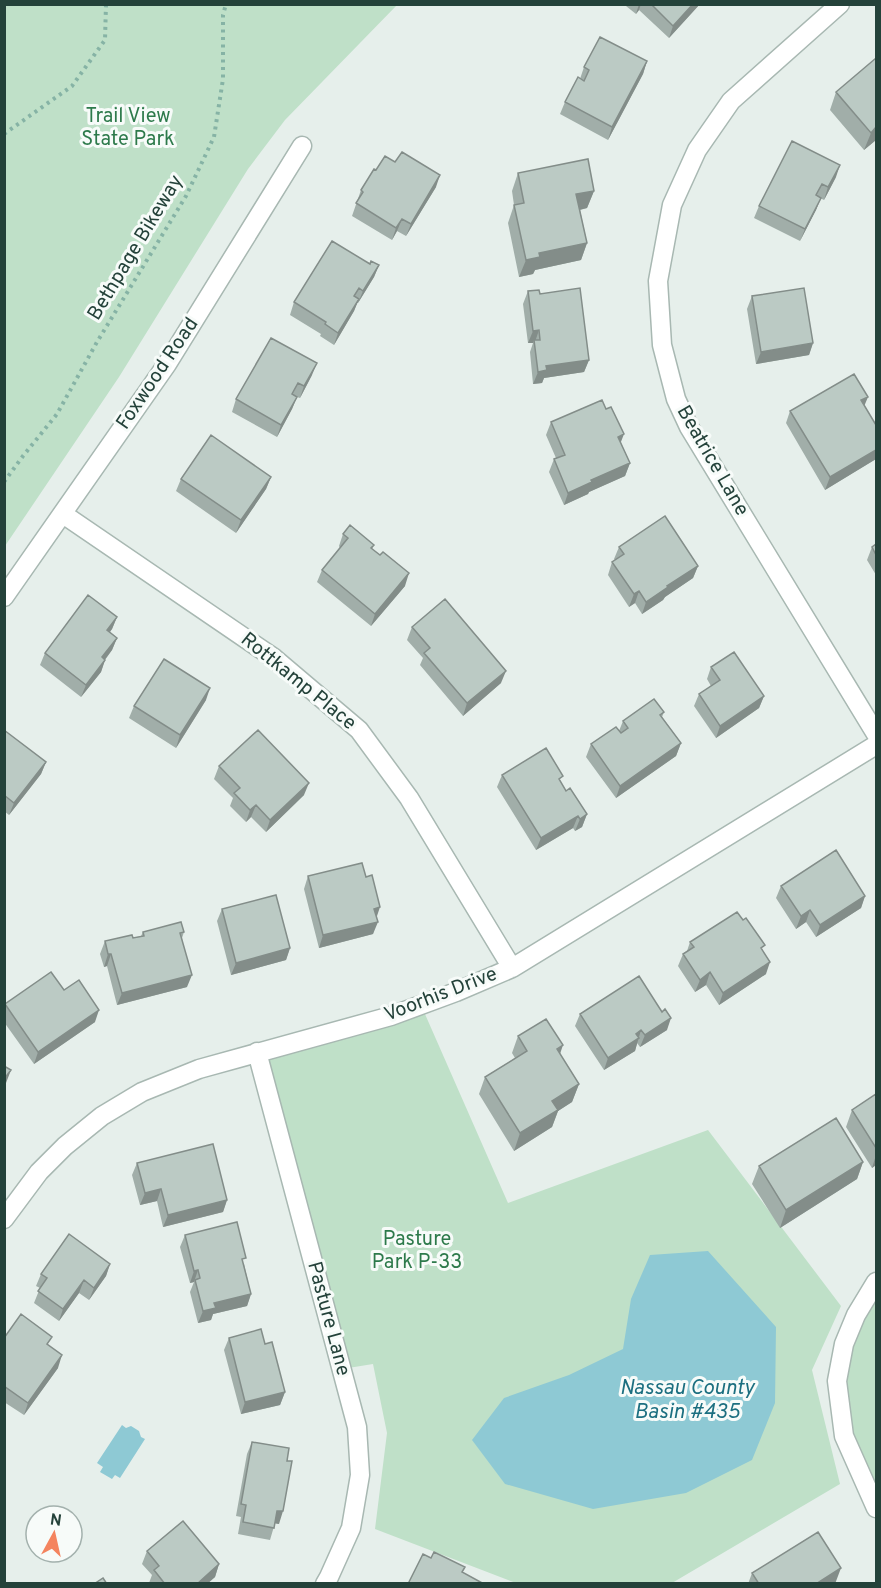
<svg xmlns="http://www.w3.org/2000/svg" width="881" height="1588" viewBox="0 0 881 1588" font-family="Overpass,sans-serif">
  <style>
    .green { fill: #bfe0c8 }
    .water { fill: #8ec9d4 }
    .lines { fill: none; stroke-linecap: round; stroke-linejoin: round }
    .street-casing { stroke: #a8b8b2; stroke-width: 21 }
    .path { stroke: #86b3a5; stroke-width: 4; stroke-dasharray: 3 4.5; stroke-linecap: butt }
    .street { stroke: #fff; stroke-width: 18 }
    .wall { fill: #a1aea9 }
    .shaded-wall { fill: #838d89 }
    .building { fill: #bbcac4; stroke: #838d89; stroke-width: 1.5 }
    .labels { text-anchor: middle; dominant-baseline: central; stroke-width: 6; stroke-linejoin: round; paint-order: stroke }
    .park-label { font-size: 20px; fill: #2d7a4b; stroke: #f7fbf9 }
    .street-label { font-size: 20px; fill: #24423a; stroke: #f7fbf9 }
    .water-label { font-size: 21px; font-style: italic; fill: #1c6f80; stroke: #f7fbf9 }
  </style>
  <rect width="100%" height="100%" fill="#e6efeb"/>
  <path class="green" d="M4 5H397L285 120 248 169 119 377 5 546Z
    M421 1005 508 1203 708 1130 841 1306 812 1370 840 1484 672 1583H516L375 1529 387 1433 373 1364 342 1369 257 1052Z
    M876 1282V1508L844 1436V1344Z"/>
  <path class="water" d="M708 1251 776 1327 775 1403 752 1460 686 1493 593 1509 505 1484 472 1440 504 1398 569 1375 623 1349 631 1299 650 1255Z
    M122 1425 126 1428 131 1426 139 1431 141 1437 145 1439 120 1478 115 1475 112 1479 100 1472 103 1467 97 1463Z"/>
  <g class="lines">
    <g class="street-casing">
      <path id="street" d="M840 4 731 101 697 150 672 205 658 281 662 345 676 399 689 427 876 734
        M63 514 274 658 359 730 409 798 512 968
        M4 597 167 364 302 146
        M257 1052 357 1427 360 1475 351 1528 329 1577 325 1584
        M4 1219 39 1172 65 1146 102 1116 142 1092 199 1069 391 1016 456 992 512 968 876 745
        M876 1282 856 1315 844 1344 837 1381 844 1436 876 1508"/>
    </g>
    <path class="path" d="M4 134 72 86 105 40 106 4
      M4 482 23 456 57 414 97 342 186 196 214 137 223 79V15L226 4"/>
    <use href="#street" class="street"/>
  </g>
  <path class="wall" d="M627 4H700L669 38 639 10 636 14 626 6Z
    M647 61 643 74 608 140 560 114 565 102 580 79 584 67Z
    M836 92 876 140 864 150 830 110Z
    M376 170 436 187 406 236 397 231 392 240 352 216 361 190Z
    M518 173 594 191 587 208 580 210 587 243 581 260 535 270 533 274 519 277 508 223 514 205 512 191Z
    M836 177 824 200 820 198 816 210 800 241 754 218 759 206Z
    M370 264 379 265 374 277 358 303H357L354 311 334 345 320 336 321 334 290 315 294 302Z
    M528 291 540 294 589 360 584 372 544 378 542 383 533 384 530 352 533 343H528L523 304Z
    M752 296 813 343 809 355 756 364 747 309Z
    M312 375 300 398 297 397 292 409 277 437 232 412 236 399Z
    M864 405 876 425V459L825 490 786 423 790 411Z
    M551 422 621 443 630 463 625 476 589 492 588 494 564 505 549 472 554 459 556 458 546 435Z
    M271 477 266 489 236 533 176 491 181 479Z
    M343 534 374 545 372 549 405 586 371 626 317 582 322 570 340 548 339 546Z
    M876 544V575L867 560 872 547Z
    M619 547 698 566 693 578 665 597 663 600 642 614 635 603 629 607 608 575 612 562 615 560 614 559Z
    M117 617 112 629 110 632 117 638 112 650 105 660 101 672 81 697 40 665 45 653Z
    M412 627 501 683 463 716 420 665 423 658 407 640Z
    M711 667 764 696 759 708 716 738 694 706 699 694 711 686 707 679Z
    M206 700 176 748 129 718 134 706Z
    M664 712 662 717 681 743 676 756 616 798 586 757 591 744 619 731 623 721Z
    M4 730 46 762 41 774 9 815 4 811Z
    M219 766 304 795 266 832 251 817 246 822 230 806 233 798 214 779Z
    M502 775 561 783 566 791 587 814 582 827 575 831 573 828 536 850 497 787Z
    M308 876 376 918 373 934 319 948 304 889Z
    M781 886 865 896 861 908 816 937 806 922 796 929 776 898Z
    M222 909 290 948 286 960 231 975 217 921Z
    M143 932H184L182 938 187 987 117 1005 107 966 104 967 100 954 105 941 133 938 141 936Z
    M690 942 763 951 766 974 719 1005 706 985 695 992 678 966 683 954 687 951Z
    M64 990 95 1022 34 1064 4 1022 5 1004Z
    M662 1012 667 1030 640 1047 637 1043 635 1051 604 1070 575 1026 580 1014Z
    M518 1036 560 1054 579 1084 572 1102 558 1111 552 1127 514 1151 479 1094 485 1077 515 1058 512 1053Z
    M876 1094V1165L872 1168 846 1127 852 1110Z
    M863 1162 857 1179 780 1228 752 1184 759 1166Z
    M137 1163 227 1200 223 1212 163 1227 157 1201 140 1205 132 1175Z
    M185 1235 244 1264 251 1294 247 1306 213 1314 211 1320 198 1323 190 1292 194 1282 190 1283 180 1247Z
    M110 1264 106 1276 89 1300 79 1293 59 1321 34 1303 40 1288 36 1286 41 1274Z
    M4 1338 49 1346 58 1368 24 1415 4 1402Z
    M229 1338 265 1344 285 1392 280 1405 241 1414 224 1350Z
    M252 1442 279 1524 275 1523 270 1540 238 1534 241 1517 236 1516 247 1454Z
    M147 1551 219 1564 215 1577 207 1584H150L149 1583 152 1575 142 1564Z
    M752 1573 835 1584H748Z"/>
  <path class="shaded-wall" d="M639 4H641L639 10 636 14Z
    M693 4H700L669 38 673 26Z
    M647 61 643 74 608 140 612 127Z
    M876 127V140L864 150 871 133Z
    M840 165 836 177 824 200 828 187Z
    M440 175 436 187 406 236 411 224Z
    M594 191 587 208 570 212 576 194Z
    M821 198 816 210 800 241 805 229Z
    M402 219 397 231 392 240 396 228Z
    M587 243 581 260 535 270 533 274 519 277 526 260 539 253Z
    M379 265 374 277 358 303 363 291Z
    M359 299 354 311 334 345 338 333Z
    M539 330 535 342 534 340 533 343H528L533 331Z
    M813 343 809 355 756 364 761 352Z
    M589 360 584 372 544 378 542 383 533 384 538 372 546 366Z
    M317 363 312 375 300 398 304 386Z
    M297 397 292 409 277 437 281 425Z
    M868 397 863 409 861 400Z
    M624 434 619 447 618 437Z
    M876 450V459L825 490 830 477Z
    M630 463 625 476 589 492 588 494 564 505 568 493 591 480Z
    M271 477 266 489 236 533 241 520Z
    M698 566 693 578 665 597 663 600 642 614 646 602 667 586Z
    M409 573 405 586 371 626 375 614Z
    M639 591 635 603 629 607 634 594Z
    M117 617 112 629 102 642 107 630Z
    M117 638 112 650 97 670 102 657Z
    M105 660 101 672 81 697 86 685Z
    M506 671 501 683 463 716 467 703Z
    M210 688 206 700 176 748 180 735Z
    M764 696 759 708 716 738 720 726Z
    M681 743 676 756 616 798 620 786Z
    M46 762 41 774 9 815 14 803Z
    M309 783 304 795 266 832 270 820Z
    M256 805 251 817 246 822 250 810Z
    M587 814 582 827 575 831 580 819Z
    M578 816 573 828 536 850 541 838Z
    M865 896 861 908 816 937 820 925Z
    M380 907 376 919 374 909Z
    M810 910 806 922 796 929 801 916Z
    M378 922 373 934 319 948 323 935Z
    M290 948 286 960 231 975 236 963Z
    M108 954H111L107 966 104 967Z
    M770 962 766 974 719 1005 723 993Z
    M710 972 706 985 695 992 700 980Z
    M192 975 187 987 117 1005 122 993Z
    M99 1010 95 1022 34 1064 38 1052Z
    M671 1018 667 1030 640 1047 645 1035Z
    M641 1030 635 1051 604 1070 608 1058 636 1034Z
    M563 1045 557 1063V1049Z
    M11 1070 6 1083 4 1085V1079Z
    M579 1084 572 1102 558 1111 552 1127 514 1151 520 1133 552 1101Z
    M876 1155V1165L872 1168Z
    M863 1162 857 1179 780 1228 786 1210Z
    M161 1189 157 1201 140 1205 145 1193Z
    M227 1200 223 1212 163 1227 168 1215Z
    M110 1264 106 1276 89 1300 94 1288Z
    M198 1270 194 1282 190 1283 194 1271Z
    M84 1280 79 1293 59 1321 63 1309Z
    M251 1294 247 1306 213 1314 211 1320 198 1323 203 1311 214 1303Z
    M62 1355 58 1368 24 1415 28 1403Z
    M285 1392 280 1405 241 1414 245 1402Z
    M277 1511H283L279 1524 273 1523Z
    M219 1564 215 1577 207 1584H197Z
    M841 1568 835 1584H816Z"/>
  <path class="building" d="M651 4H693L673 26Z
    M600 37 647 61 612 127 565 102 578 77 584 81 589 70 584 67Z
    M876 58V127L871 133 836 92Z
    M792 141 840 165 828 187 822 184 816 195 821 198 805 229 759 206Z
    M402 152 440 175 411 224 402 219 396 228 356 203 363 192 361 190 374 169 376 170 385 156 395 162Z
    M588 159 594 191 576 194 587 243 539 253 540 257 526 260 514 205 524 203 518 173Z
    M332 241 370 264 371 261 379 265 363 291 359 288 354 296 359 299 338 333 325 324 326 322 294 302Z
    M580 288 589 360 546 366 547 370 538 372 534 340H540L539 330 533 331 528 291 539 290 540 294Z
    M804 288 813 343 761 352 752 296Z
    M271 338 317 363 304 386 298 383 292 394 297 397 281 425 236 399Z
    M854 374 868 397 861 400 876 425V450L830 477 790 411Z
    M602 400 606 409 611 407 624 434 618 437 630 463 591 480 592 482 568 493 554 459 565 455 551 422Z
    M211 435 271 477 241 520 181 479Z
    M665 516 698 566 667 586 668 587 646 602 639 591 634 594 612 562 624 554 619 547Z
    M350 525 374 545 371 548 380 555 383 552 409 573 375 614 322 570 348 538 343 534Z
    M876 544V555L872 547Z
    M88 595 117 617 107 630 117 638 102 657 105 660 86 685 45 653Z
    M445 599 506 671 467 703 424 653 430 648 412 627Z
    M734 652 764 696 720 726 699 694 720 680 711 667Z
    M164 659 210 688 180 735 134 706Z
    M654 699 664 712 660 715 681 743 620 786 591 744 616 727 621 733 628 728 623 721Z
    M4 730 46 762 14 803 4 795Z
    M258 730 309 783 270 820 256 805 250 810 234 793 240 788 219 766Z
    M546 748 563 776 559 779 566 791 570 788 587 814 580 819 578 816 541 838 502 775Z
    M836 850 865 896 820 925 810 910 801 916 781 886Z
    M362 863 366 877 372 875 380 907 374 909 378 922 323 935 308 876Z
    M276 895 290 948 236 963 222 909Z
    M737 912 743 920 746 918 765 945 761 948 770 962 723 993 710 972 700 980 683 954 694 947 690 942Z
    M181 922 184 932 180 933 192 975 122 993 111 954H108L105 941 132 935 133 938 144 936 143 932Z
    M51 972 64 990 79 980 99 1010 38 1052 5 1004Z
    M639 976 662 1012 665 1009 671 1018 645 1035 641 1030 636 1034 639 1038 608 1058 580 1014Z
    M546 1019 563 1045 557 1049 579 1084 552 1101 558 1110 520 1133 485 1077 527 1051 518 1036Z
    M4 1066 11 1070 4 1079Z
    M876 1094V1148L852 1110Z
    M836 1118 863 1162 786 1210 759 1166Z
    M213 1144 227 1200 168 1215 161 1189 145 1193 137 1163Z
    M237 1222 246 1258 242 1259 251 1294 214 1303 216 1308 203 1311 195 1280 200 1278 198 1270 194 1271 185 1235Z
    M69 1234 110 1264 94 1288 84 1280 63 1309 38 1291 47 1278 41 1274Z
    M21 1314 52 1337 47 1344 62 1355 28 1403 4 1386V1338Z
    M261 1329 265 1344 272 1342 285 1392 245 1402 229 1338Z
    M252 1442 289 1448 287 1461H292L283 1511H277L274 1528 243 1522 246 1505 241 1504Z
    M183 1521 219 1564 197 1584H165L154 1570 159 1566 147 1551Z
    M818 1532 841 1568 816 1584H759L752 1573Z
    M434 1552 465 1567 462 1572 484 1584H408L423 1554 431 1558Z
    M103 1578 107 1584H94Z"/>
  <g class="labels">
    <g class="park-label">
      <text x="128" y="117">Trail View<tspan x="128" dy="23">State Park</tspan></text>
      <text x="417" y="1240">Pasture<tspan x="417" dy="23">Park P-33</tspan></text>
    </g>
    <g class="street-label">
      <text transform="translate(136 248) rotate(-59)">Bethpage Bikeway</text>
      <text transform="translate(158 374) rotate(-56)">Foxwood Road</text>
      <text transform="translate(712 461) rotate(60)">Beatrice Lane</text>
      <text transform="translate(298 682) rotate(39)">Rottkamp Place</text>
      <text transform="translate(441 995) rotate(-21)">Voorhis Drive</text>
      <text transform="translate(328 1319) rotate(75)">Pasture Lane</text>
    </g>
    <g class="water-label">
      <text x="687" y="1388">Nassau County<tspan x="687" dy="24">Basin #435</tspan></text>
    </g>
  </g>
  <rect width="881" height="1588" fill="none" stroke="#24423a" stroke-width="12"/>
  <g transform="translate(54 1534) rotate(8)"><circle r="28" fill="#f7fbf9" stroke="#a3b1ad" stroke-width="1.5"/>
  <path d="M0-4.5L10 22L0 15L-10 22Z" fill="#f4845f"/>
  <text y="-9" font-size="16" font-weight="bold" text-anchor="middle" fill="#24423a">N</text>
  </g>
</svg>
